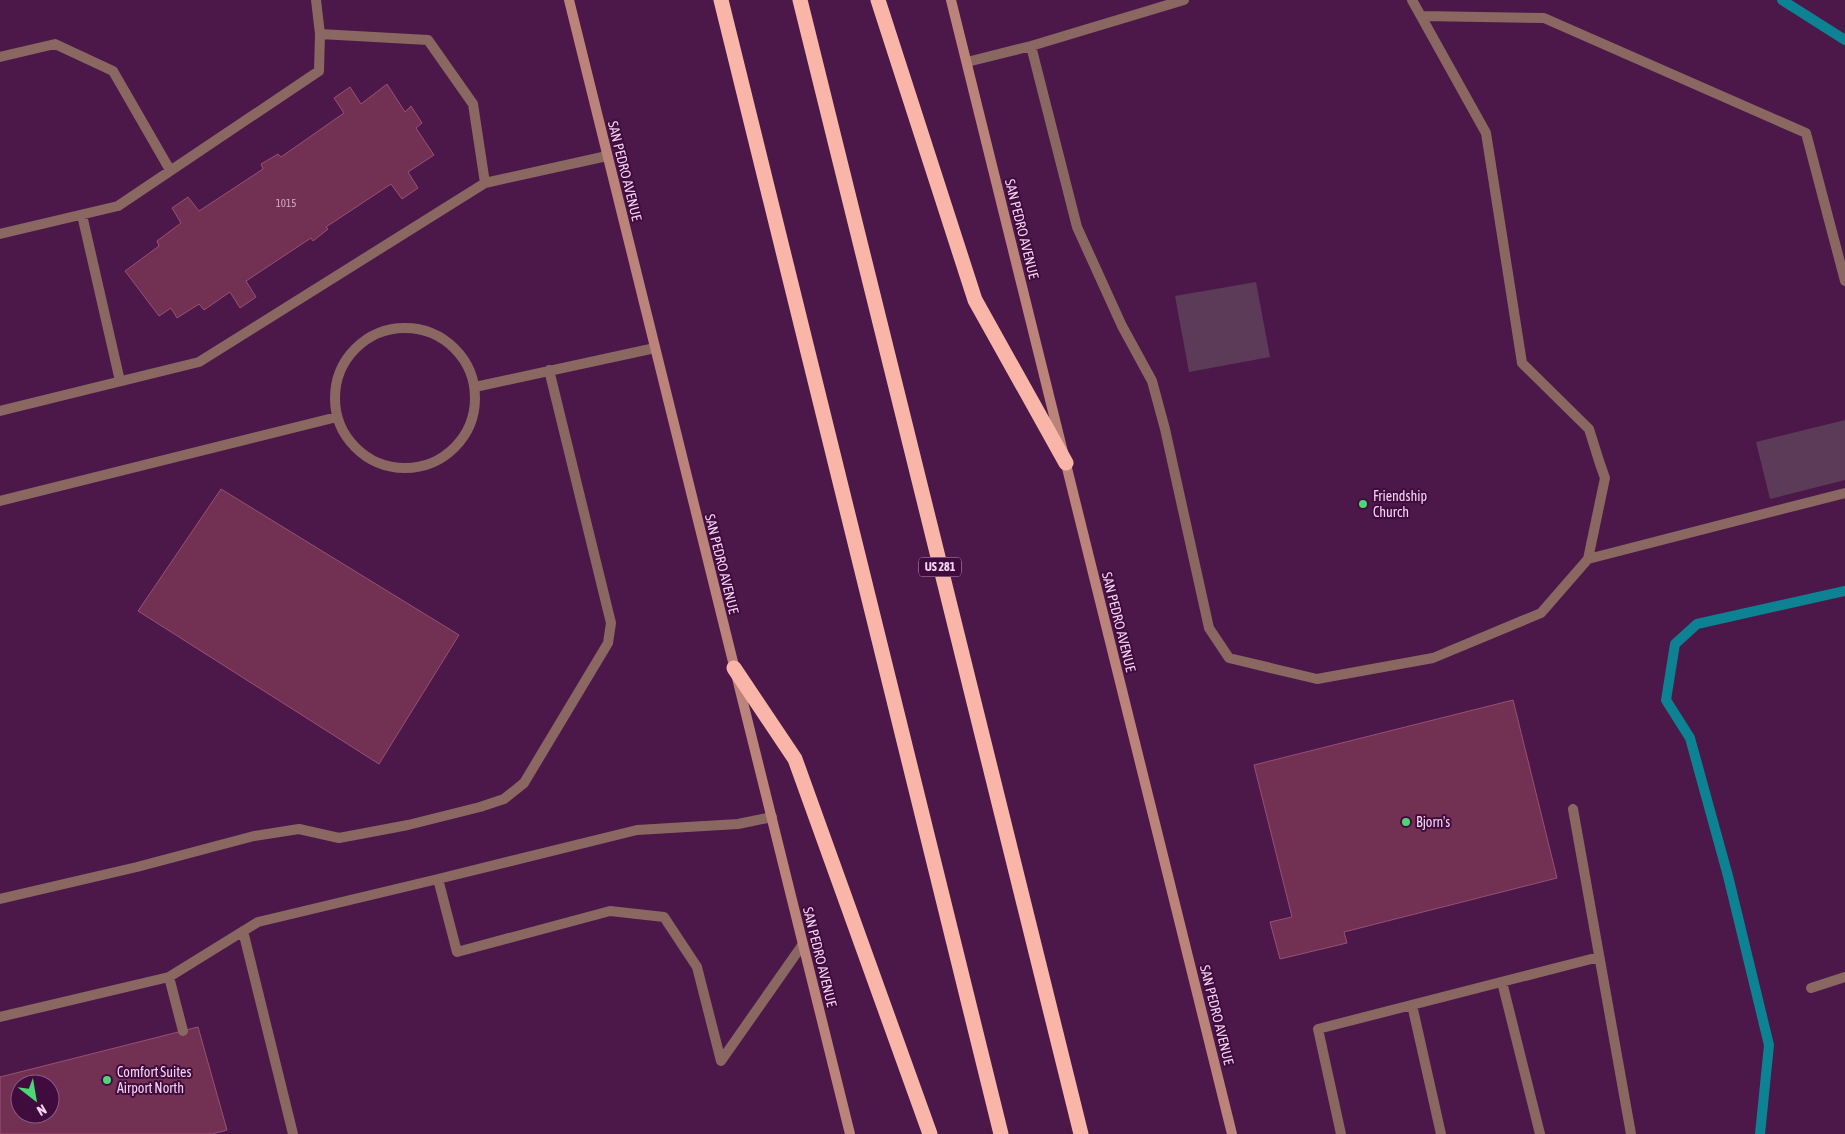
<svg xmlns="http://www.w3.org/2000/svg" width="1845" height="1134" viewBox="0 0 1845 1134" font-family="'Asap Condensed',sans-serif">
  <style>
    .green { fill: #5b3b58 }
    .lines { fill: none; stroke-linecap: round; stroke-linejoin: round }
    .stream { stroke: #0c8292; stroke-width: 10 }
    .building { fill: #723052; stroke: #975174; fill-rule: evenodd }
    .service { stroke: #8a6761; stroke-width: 10 }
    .secondary { stroke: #bb847b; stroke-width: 10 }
    .motorway { stroke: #fab5a9; stroke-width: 15 }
    .poi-dot { fill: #4dd676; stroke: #400c3e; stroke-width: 2 }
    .labels { text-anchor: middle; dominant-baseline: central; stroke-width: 4; stroke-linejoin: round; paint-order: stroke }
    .number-label { font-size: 11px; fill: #d4abc9 }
    .shield { fill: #400c3e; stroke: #be98bb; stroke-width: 1 }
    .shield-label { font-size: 12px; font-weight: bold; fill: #f4d4f1 }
    .street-label { font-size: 14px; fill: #f4d4f1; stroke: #400c3e }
    .poi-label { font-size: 14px; fill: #f4d4f1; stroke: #400c3e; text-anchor: start }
  </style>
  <rect width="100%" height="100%" fill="#4b1849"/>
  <path class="green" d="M1256 282 1270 357 1189 372 1175 296Z
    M1845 420V480L1770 499 1756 442Z"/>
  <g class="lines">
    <path class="stream" d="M1782 0 1845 40
      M1760 1134 1769 1045 1728 876 1690 738 1666 700 1675 644 1697 624 1845 591"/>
  </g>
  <path class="building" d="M387 84 405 112 411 106 422 123 416 128 434 155 408 172 418 188 402 199 391 184 326 227 328 229 313 241 311 238 246 281 256 297 240 308 230 292 204 310 199 304 177 318 171 308 159 316 125 271 159 246 157 241 181 223 172 208 188 197 199 211 263 169 261 164 278 154 281 157 344 113 334 98 350 87 361 104Z
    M221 489 459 635 379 764 138 611Z
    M1513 700 1557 878 1344 932 1347 943 1280 959 1270 922 1292 917 1254 765Z
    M198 1027 227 1130 212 1134H0V1077ZM20 1084H50V1114H20Z"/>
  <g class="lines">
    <path class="service" d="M1421 16 1544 18 1806 133 1845 281
      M320 34 428 40 473 104 485 183
      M1031 46 1077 227 1122 326 1152 381 1165 429 1209 628 1229 658 1317 679 1433 658 1541 613 1588 559 1605 478 1600 464 1589 429 1522 363 1486 133 1412 0
      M0 57 55 44 113 71 170 170
      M967 62 1031 46 1184 0
      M82 215 120 381
      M0 234 118 206 319 71 320 34 316 0
      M335 398a70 70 0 1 1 140 0a70 70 0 1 1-140 0Z
      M475 387 655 348
      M0 411 199 362 485 183 607 156
      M0 501 337 417
      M1588 559 1845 493
      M1573 809 1631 1134
      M772 817 738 824 637 830 438 879 457 952 610 911 664 917 697 967 721 1061 803 944
      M0 899 137 867 254 836 299 829 339 838 408 825 480 807 504 799 524 783 608 643 611 623 549 370
      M243 931 293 1134
      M169 977 183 1031
      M1502 982 1540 1134
      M1811 988 1845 977
      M1412 1005 1441 1134
      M0 1017 169 977 258 922 438 879
      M1341 1134 1318 1029 1599 957"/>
    <path class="secondary" d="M569 0 850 1134
      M951 0 1232 1134"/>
    <path class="motorway" d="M721 0 1001 1134
      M800 0 1081 1134
      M878 0 975 300 1066 463
      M734 668 795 759 930 1134"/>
  </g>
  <g class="poi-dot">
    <circle cx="1363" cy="504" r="5"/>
    <circle cx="1406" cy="822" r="5"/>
    <circle cx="107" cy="1080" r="5"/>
  </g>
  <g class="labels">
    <g class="number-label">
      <text x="286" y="203">1015</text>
    </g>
    <rect class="shield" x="919" y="557.5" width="42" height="19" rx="4"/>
    <g class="shield-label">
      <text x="940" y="567">US 281</text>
    </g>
    <g class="street-label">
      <text transform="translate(625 171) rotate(76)">SAN PEDRO AVENUE</text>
      <text transform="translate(1022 229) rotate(76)">SAN PEDRO AVENUE</text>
      <text transform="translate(722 564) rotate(76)">SAN PEDRO AVENUE</text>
      <text transform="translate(1119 622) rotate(76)">SAN PEDRO AVENUE</text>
      <text transform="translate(820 957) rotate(76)">SAN PEDRO AVENUE</text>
      <text transform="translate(1217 1015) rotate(76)">SAN PEDRO AVENUE</text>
    </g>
    <g class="poi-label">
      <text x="1373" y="496">Friendship<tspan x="1373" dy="16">Church</tspan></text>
      <text x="1416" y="822">Bjorn's</text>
      <text x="117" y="1072">Comfort Suites<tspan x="117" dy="16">Airport North</tspan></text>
    </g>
  </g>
  <g transform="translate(35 1099) rotate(149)"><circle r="24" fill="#400c3e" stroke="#885c86"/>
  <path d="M0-4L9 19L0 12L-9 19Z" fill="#4dd676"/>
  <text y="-8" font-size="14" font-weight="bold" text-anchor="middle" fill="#f4d4f1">N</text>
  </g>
</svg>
